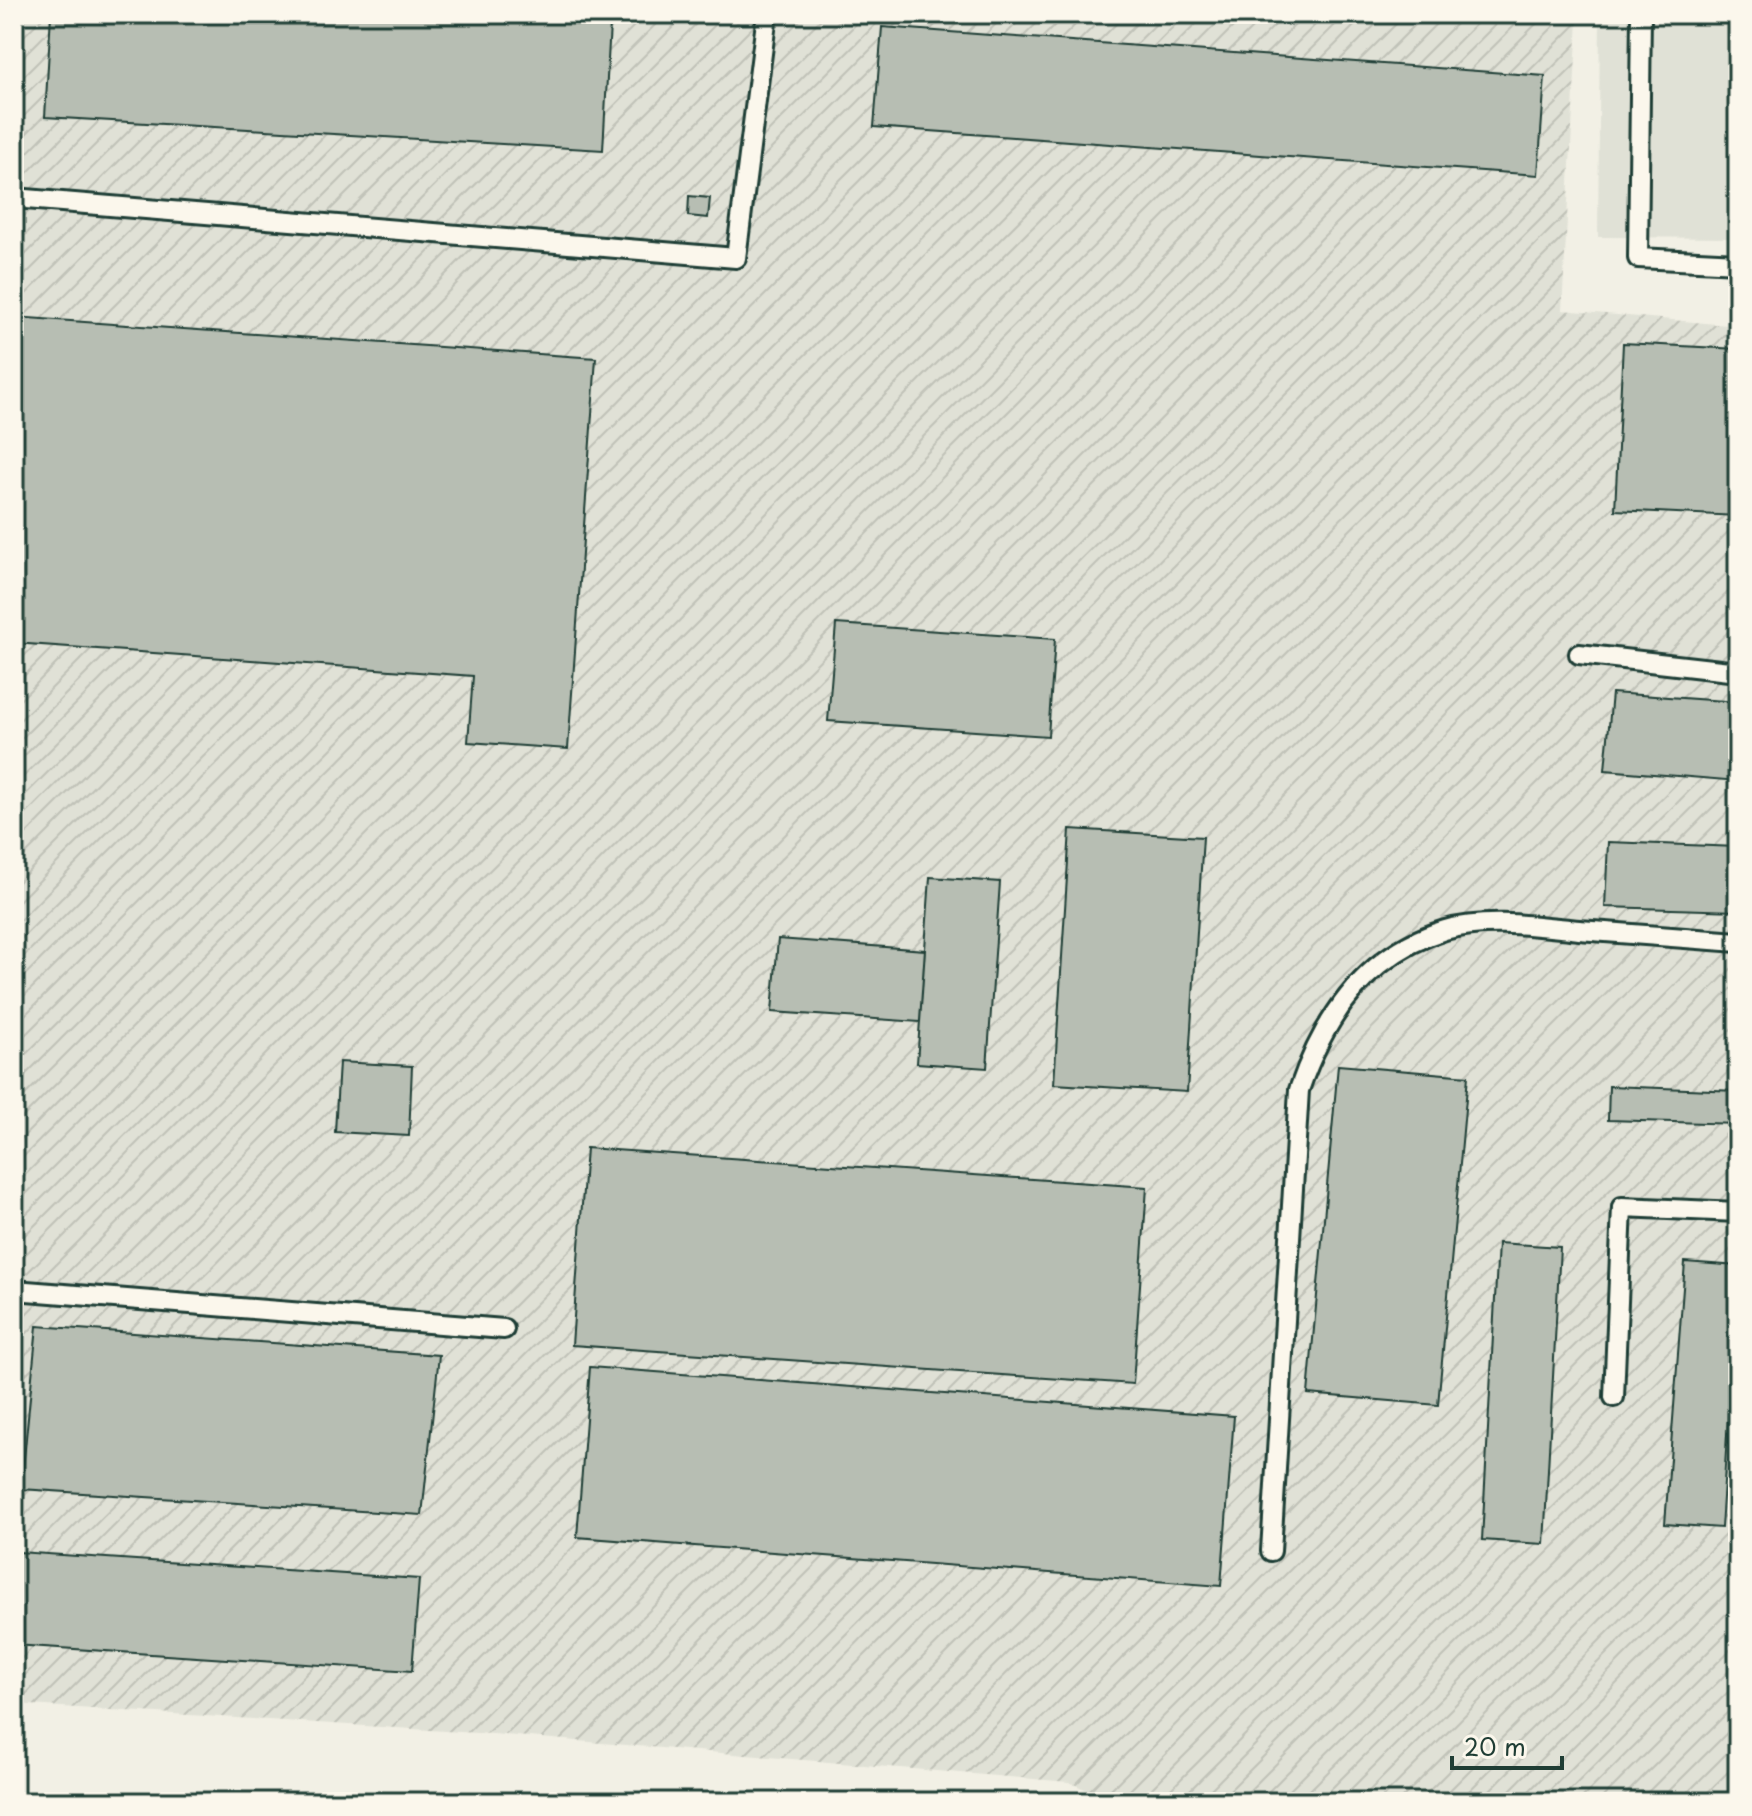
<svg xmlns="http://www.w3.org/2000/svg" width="1752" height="1816" viewBox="0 0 1752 1816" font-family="'Playpen Sans',sans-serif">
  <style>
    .built { fill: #e0e1d6 }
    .industrial { fill: url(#industrial-furrows) }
    .building { fill: #b7beb3; stroke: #1f3d34; stroke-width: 2 }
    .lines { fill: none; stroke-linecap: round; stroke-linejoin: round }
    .service-casing { stroke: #1f3d34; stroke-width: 24 }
    .service { stroke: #fbf7ec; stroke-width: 18 }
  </style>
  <defs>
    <pattern id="industrial-furrows" width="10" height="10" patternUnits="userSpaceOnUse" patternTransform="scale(2)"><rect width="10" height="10" fill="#e0e1d6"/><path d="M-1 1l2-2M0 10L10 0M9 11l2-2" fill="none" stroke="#c0c2b8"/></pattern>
  </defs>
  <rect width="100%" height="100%" fill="#f2f0e5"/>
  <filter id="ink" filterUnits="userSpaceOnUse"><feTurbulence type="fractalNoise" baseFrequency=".0125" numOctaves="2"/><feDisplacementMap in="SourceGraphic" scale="16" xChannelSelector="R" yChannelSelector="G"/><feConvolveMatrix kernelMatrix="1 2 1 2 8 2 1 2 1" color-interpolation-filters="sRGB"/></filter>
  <g filter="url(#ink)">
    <path class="built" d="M1600 14H1738V238L1598 237Z"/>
    <path class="industrial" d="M14 14H1515L1578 19 1562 310 1738 326V1802H1388L1149 1788 1133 1802H1114L1069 1782 493 1734 14 1704Z"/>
    <path class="building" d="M51 14H440L610 24 603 150 45 117Z
      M882 27 1545 76 1538 175 874 127Z
      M1738 107V186H1733Z
      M689 196 710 198 708 218 688 216Z
      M14 317 596 358 568 749 468 742 473 676 14 643Z
      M1623 343 1738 349V516L1615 510Z
      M836 624 1055 639 1048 736 828 721Z
      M1612 693 1738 702V781L1605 770Z
      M1070 829 1203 837 1187 1092 1054 1084Z
      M1608 842 1738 847V911L1605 907Z
      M930 877 1000 882 987 1068 917 1063Z
      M778 939 925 950 920 1022 772 1012Z
      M339 1062 412 1066 409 1136 335 1132Z
      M1338 1065 1468 1076 1438 1405 1308 1394Z
      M1609 1086 1738 1091V1124L1608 1120Z
      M586 1148 1147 1187 1133 1384 572 1345Z
      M1498 1243 1560 1247 1544 1544 1482 1540Z
      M1685 1262 1738 1266 1721 1528 1665 1524Z
      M37 1326 439 1355 422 1515 21 1489Z
      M590 1367 1234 1416 1221 1586 577 1537Z
      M18 1552 419 1579 412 1671 14 1645Z"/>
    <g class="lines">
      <g class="service-casing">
        <path id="service" d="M1641 14 1638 258 1738 263
          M14 198 736 258 767 14
          M1579 654 1738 672
          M14 1290 504 1329
          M1614 1397 1622 1207 1738 1212
          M1271 1551 1299 1090C1324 1017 1368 953 1445 930 1487 918 1537 926 1579 930 1632 934 1685 938 1738 942"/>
      </g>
      <use href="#service" class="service"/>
    </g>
  </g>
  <rect width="1752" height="1816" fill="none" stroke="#fbf7ec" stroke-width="48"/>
  <rect x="24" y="24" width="1704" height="1768" fill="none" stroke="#1f3d34" stroke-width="3" filter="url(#ink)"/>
  <path d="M1452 1756v12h110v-12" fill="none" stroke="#1f3d34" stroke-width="4"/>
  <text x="1464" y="1756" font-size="24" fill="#1f3d34" stroke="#fbf7ec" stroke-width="6" paint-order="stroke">20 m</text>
</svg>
